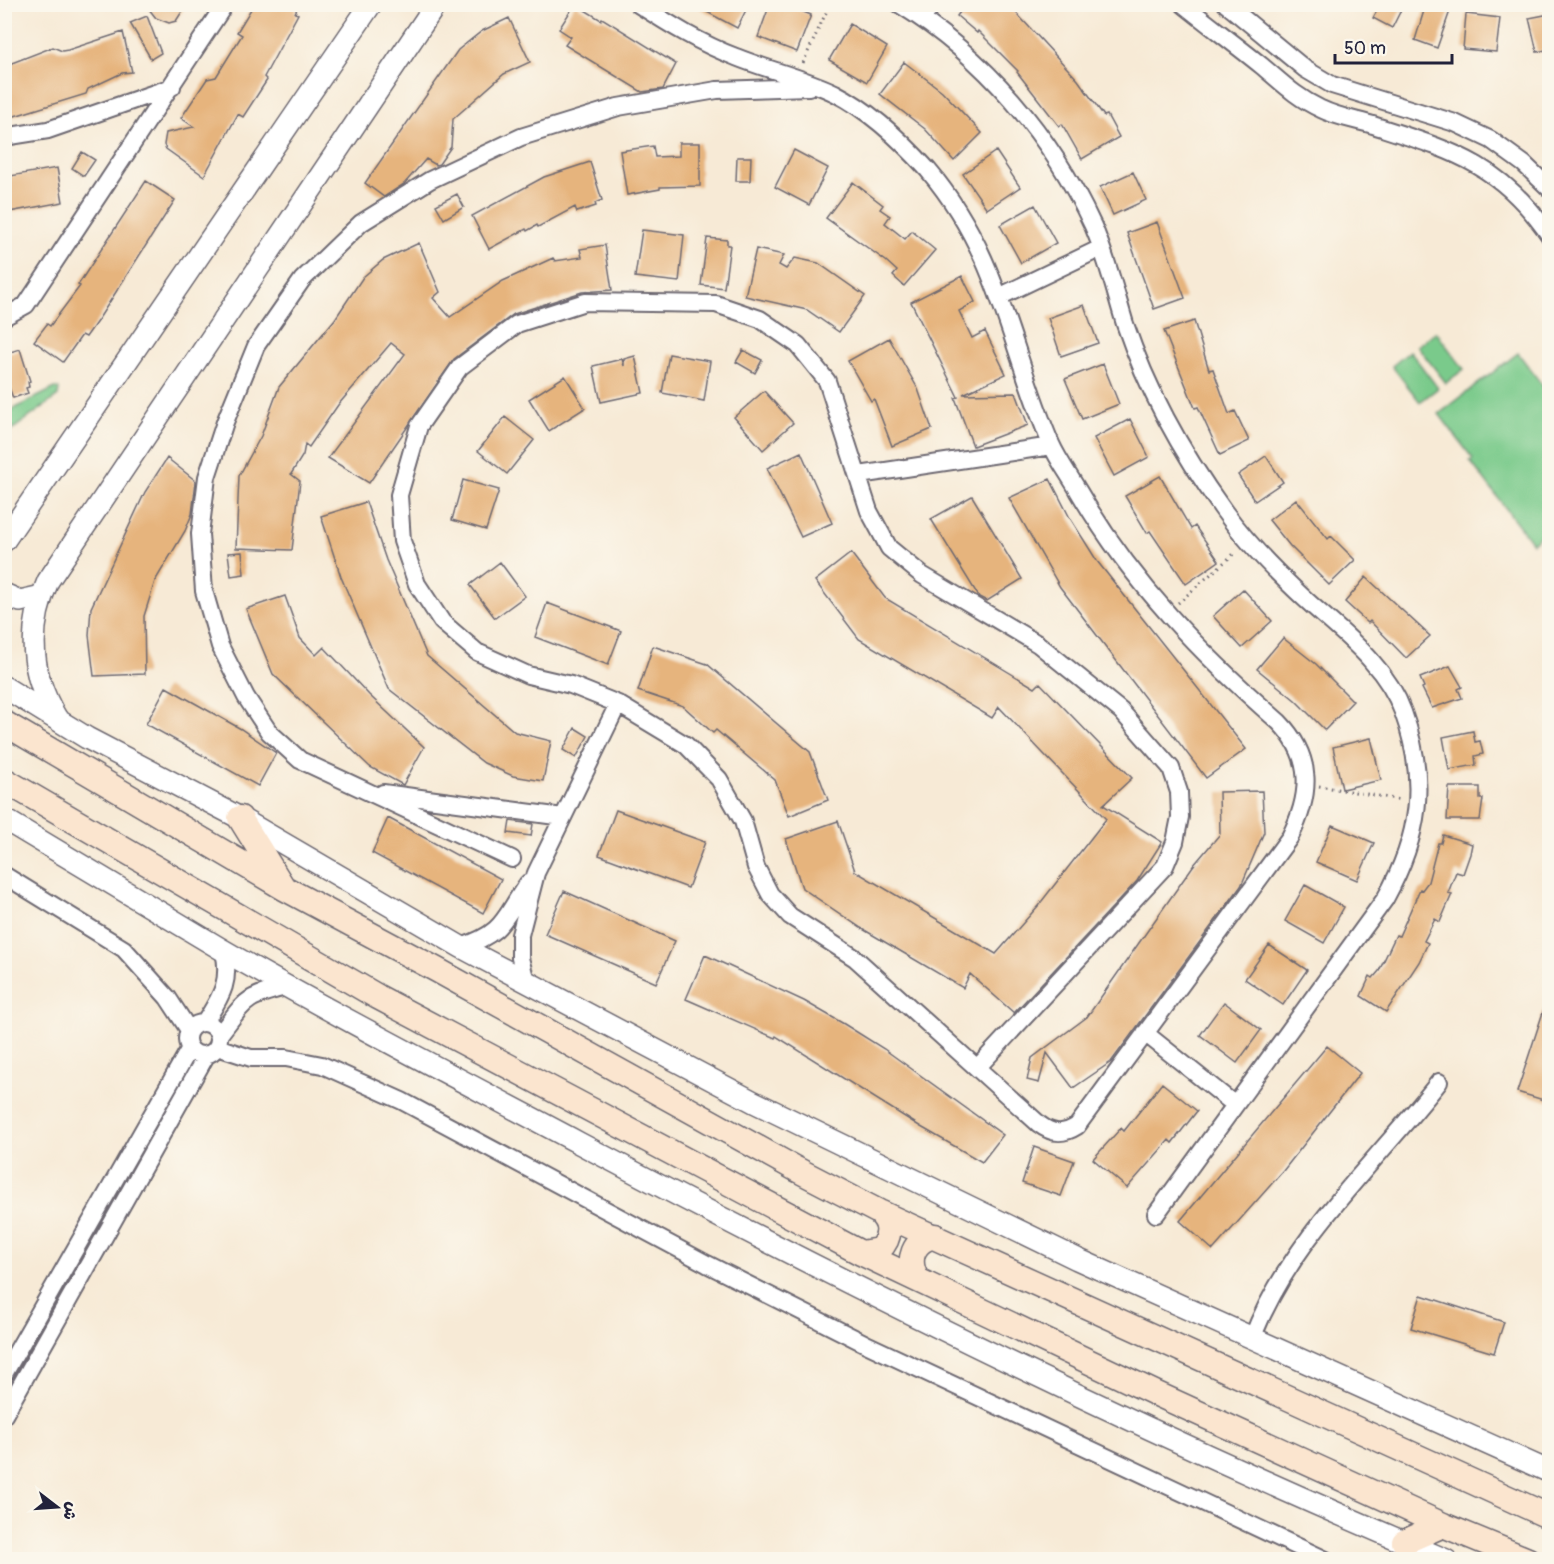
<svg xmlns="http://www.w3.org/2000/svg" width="1554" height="1564" viewBox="0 0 1554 1564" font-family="Pangolin,'Playpen Sans Arabic',sans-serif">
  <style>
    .green { fill: #7aca8b; stroke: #4e7663; stroke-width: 1.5 }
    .building { fill: #e6b47d }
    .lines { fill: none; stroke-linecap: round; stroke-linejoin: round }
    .minor-casing { stroke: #6d6871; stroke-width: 20 }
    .tertiary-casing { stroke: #6d6871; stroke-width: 24 }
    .secondary-casing { stroke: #6d6871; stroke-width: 27 }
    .path { stroke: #6d6871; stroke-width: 3; stroke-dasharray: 1.5 4.5; stroke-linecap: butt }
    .minor { stroke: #fff; stroke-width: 16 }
    .tertiary { stroke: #fff; stroke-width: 21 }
    .secondary { stroke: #fbe5cf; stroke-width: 24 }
  </style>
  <rect width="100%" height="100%" fill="#fbf7ec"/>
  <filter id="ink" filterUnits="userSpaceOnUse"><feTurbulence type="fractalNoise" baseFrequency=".0167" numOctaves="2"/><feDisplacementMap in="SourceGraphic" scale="12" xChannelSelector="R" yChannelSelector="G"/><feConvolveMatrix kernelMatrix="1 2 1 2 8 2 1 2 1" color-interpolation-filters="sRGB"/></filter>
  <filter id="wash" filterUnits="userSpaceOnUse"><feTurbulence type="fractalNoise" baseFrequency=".008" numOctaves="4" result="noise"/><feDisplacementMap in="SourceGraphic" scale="24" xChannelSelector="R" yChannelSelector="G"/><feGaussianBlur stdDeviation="1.35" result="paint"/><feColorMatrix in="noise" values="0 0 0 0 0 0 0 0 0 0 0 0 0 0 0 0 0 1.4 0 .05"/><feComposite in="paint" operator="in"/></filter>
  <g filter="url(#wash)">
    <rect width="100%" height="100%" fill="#f7ead6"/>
    <path class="green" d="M1436 332 1464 369 1446 383 1417 346Z
      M1410 351 1438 388 1420 402 1392 366Z
      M1518 353 1549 394V529L1532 543 1470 461 1473 459 1439 414Z
      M55 388 59 389 58 396 5 435V413Z"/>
    <g id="blocks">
      <path class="building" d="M145 4H187L176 21 169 23 156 18Z
        M254 4H299L295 13 298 14 264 77 267 80 243 117 238 114 204 176 166 149 164 145 166 133 194 127 181 118 207 79 216 77 242 35 237 32Z
        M575 4 601 20 602 18 676 64 663 89 642 92 565 45 571 37 559 29Z
        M692 4H749L737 28Z
        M770 4H784L811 15 797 52 758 37Z
        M966 4H1008L1078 80 1104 116 1107 115 1119 137 1082 159 1062 124 1059 126 1017 72 1018 71 978 31 977 33 957 16Z
        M1381 4H1404L1392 28 1373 18Z
        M1426 4 1450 11 1437 48 1415 40Z
        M1466 14 1500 18 1496 52 1463 49Z
        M1550 14V49L1537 52 1529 18Z
        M147 16 161 53 151 59 130 23Z
        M509 18 530 62 504 74 453 119 451 147 439 164 436 165 426 159 404 184 384 197 365 183 458 50 482 31Z
        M850 24 887 47 867 82 829 60Z
        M123 32 132 72 122 73 88 89 86 94 8 118 4 101V66L53 47 62 51 68 50Z
        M904 62 942 91 982 133 954 161 925 129 880 94Z
        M679 143H700V186L660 187V189L627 195 620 151 653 146 655 157 679 156Z
        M794 150 828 168 809 205 775 187Z
        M996 151 1020 187 987 209 963 174Z
        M82 152 95 160 84 176 72 168Z
        M737 157H751L750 181H736Z
        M590 162 602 200 595 203 596 206 577 212 575 207 538 227 537 225 527 231 526 229 489 249 472 216 544 177Z
        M57 168 63 202 9 212 4 177Z
        M1133 172 1146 200 1113 215 1100 187Z
        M146 181 175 200 98 320 86 337 82 335 63 362 34 341 47 324 50 326 80 286 78 285Z
        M853 182 883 205 880 209 890 216 885 223 905 239 912 231 935 250 904 286 893 276 897 271 886 261 826 218Z
        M457 194 464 207 444 219 436 205Z
        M1035 205 1056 243 1021 263 1000 225Z
        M1157 222 1185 298 1154 309 1127 233Z
        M642 230 684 235 679 282 635 277Z
        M707 238 727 240V245H730L724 288 701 285Z
        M419 243 440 292 433 298 450 317 503 281 553 258 555 261 582 257 580 249 605 245 612 290 582 292 514 314 454 359 369 483 328 458 405 354 391 343 338 405 309 447 305 444 303 455 291 474 300 481 292 550 236 548 239 476 261 436 279 387 335 319 363 277 383 260Z
        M756 249 784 255 779 265 786 269 795 258 818 263 865 296 839 332 807 310 745 296Z
        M962 276 975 302 959 311 972 338 985 331 1006 374 963 394 1016 393 1028 425 973 446 955 398 958 397 911 302Z
        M1084 305 1098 343 1061 356 1048 318Z
        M1194 321 1209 370 1213 369 1229 414 1235 411 1249 441 1220 455 1198 407 1195 408 1164 331Z
        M889 338 918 389 932 429 892 446 874 399 871 401 848 361Z
        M20 349 30 381 28 382 29 387 26 388 28 393 13 398 4 374V354Z
        M743 350 762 360 755 373 736 362Z
        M669 354 710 361 704 401 662 393Z
        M635 356 643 393 601 402 593 366 622 359 624 366V359Z
        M1103 364 1119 404 1082 419 1065 379Z
        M565 376 585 408 549 431 529 399Z
        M764 391 793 423 763 450 734 417Z
        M505 417 534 440 507 474 478 451Z
        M1130 419 1149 457 1114 476 1094 438Z
        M801 452 832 523 801 537 767 468Z
        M1266 456 1283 482 1255 501 1238 475Z
        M167 458 196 481 192 514 185 531 155 581 144 616 145 674 94 676 89 635 91 608 145 492Z
        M1160 476 1191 529 1195 526 1219 561 1186 584 1150 531 1147 533 1125 496Z
        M1050 479 1070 518 1097 561 1246 749 1206 778 1060 587 1009 498Z
        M463 480 499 490 486 530 452 520Z
        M972 496 1022 579 987 601 979 597 931 519Z
        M1296 499 1328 539 1331 536 1355 560 1329 585 1290 546 1269 520Z
        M366 502 386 560 427 656 515 732 551 741 543 781 513 776 484 763 389 689 341 577 321 516Z
        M242 552 244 574 231 576 228 553Z
        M851 553 885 598 1035 688 1040 683 1132 778 1103 805 1162 842 1137 881 1014 1013 970 974 963 988 861 928 802 888 786 839 838 821 855 871 996 954 1038 906 1106 819 999 707 992 718 859 639 815 581Z
        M500 562 525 596 495 618 470 585Z
        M1366 577 1430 636 1406 658 1370 621 1368 623 1345 602Z
        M1243 589 1272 621 1242 648 1213 616Z
        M285 596 300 638 316 655 324 647 369 695 424 747 403 785 370 767 273 674 246 609Z
        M547 603 621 631 608 665 535 637Z
        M1283 638 1316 664 1353 701 1325 730 1295 700 1257 669Z
        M653 646 707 664 810 752 828 800 789 816 775 780 716 730 713 733 683 706 638 691Z
        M1450 666 1462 687 1458 689 1462 698 1432 708 1422 688 1424 687 1420 678Z
        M166 687 241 729 276 753 258 786 146 724Z
        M575 728 588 736 576 758 563 750Z
        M1473 731 1475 742 1480 741 1483 754 1475 756 1476 765 1449 770 1443 737Z
        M1371 738 1381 780 1342 789 1333 747Z
        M1449 787H1480V799H1483L1480 820H1447Z
        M1262 791 1264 832 1241 886 1111 1062 1073 1088 1047 1053 1039 1083 1027 1080 1032 1058 1087 1017 1193 866 1220 834 1219 792Z
        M616 810 705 842 688 888 599 855Z
        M388 818 501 879 483 913 372 853Z
        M510 821 533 824 531 836 508 833Z
        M1332 825 1374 843 1357 880 1316 862Z
        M1443 835 1472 844 1470 854 1463 874 1456 872 1448 893 1452 894 1440 922 1435 919 1424 941 1428 943 1419 962 1386 1012 1361 996 1370 976 1373 978 1379 971 1396 935 1399 936 1420 889 1422 890 1428 882 1438 843H1441Z
        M1305 885 1344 907 1324 943 1285 921Z
        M564 891 675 941 656 983 545 934Z
        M1269 945 1307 970 1283 1005 1245 979Z
        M705 955 804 1001 844 1024 884 1049 1003 1135 982 1162 921 1127 776 1036 775 1038 686 999Z
        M1224 1002 1261 1030 1237 1063 1200 1035Z
        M1546 1003 1550 1004V1102L1517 1092Z
        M1327 1046 1360 1073 1283 1171 1213 1250 1180 1221Z
        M1162 1083 1197 1111 1172 1143 1169 1140 1127 1188 1093 1159 1121 1128 1124 1131Z
        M1034 1147 1074 1161 1061 1196 1022 1183Z
        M1421 1295 1504 1322 1494 1353 1411 1328Z"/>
    </g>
  </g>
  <g filter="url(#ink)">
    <use href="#blocks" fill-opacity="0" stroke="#6d6871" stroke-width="1.5"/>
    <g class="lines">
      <g class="minor-casing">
        <path id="minor" d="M638 4C669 24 701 44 736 57 768 70 804 78 835 93 870 111 902 141 928 170 1000 255 1009 346 1051 444 1058 460 1070 476 1079 492 1133 584 1200 653 1279 722 1314 758 1311 795 1290 837L1077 1126C1063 1135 1052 1134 1039 1124L855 958 790 916 770 894 756 867 743 821 719 779 686 745 618 704 571 685 528 675 477 652 442 622 417 584 402 541 399 495 419 426 460 367 517 324 585 302 716 304 760 319 798 345 827 381 869 511 889 548 922 575 1038 644 1121 711 1171 768 1179 792 1180 817 1175 842 1165 866 977 1068
          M899 4C985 57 1051 135 1093 226 1107 258 1115 291 1125 324 1148 392 1182 453 1224 511 1247 543 1276 572 1305 599 1341 632 1386 664 1403 712 1428 781 1420 836 1385 899L1156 1214
          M1183 4C1209 25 1236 45 1262 66 1281 82 1297 98 1321 109 1337 117 1356 120 1373 125 1453 151 1500 163 1550 236
          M1226 4 1305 69 1332 85 1455 123 1491 140 1524 164 1550 189
          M922 19 933 4
          M4 137 48 130 172 87
          M1001 296 1101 248
          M4 317 26 305 225 4
          M859 475 1052 446
          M383 793 563 817
          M512 859 300 760 269 732 246 697 220 646 204 591 200 534 207 477 225 422 256 346 302 280 361 223 430 180 521 137 618 107 717 90 809 87
          M4 875 124 949 168 998 189 1030
          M461 947C506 932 503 918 528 883
          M526 982 520 958V935L536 873 618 704
          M205 1022C221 996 231 983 224 951
          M187 1039a16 16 0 1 1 32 0a16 16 0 1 1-32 0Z
          M1145 1033 1235 1105
          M219 1035C247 999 244 997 290 986
          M217 1047 251 1058H286L322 1065 402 1101 707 1264 866 1344 1326 1560
          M1252 1339C1290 1239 1374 1165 1439 1082
          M4 1374 190 1048
          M4 1415 207 1054"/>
      </g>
      <g class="tertiary-casing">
        <path id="tertiary" d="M4 541 371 4
          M4 594 20 601 42 596
          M4 687 87 738 240 818 461 947 754 1102 1077 1259 1550 1472
          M57 719C30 675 27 628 48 581L436 4
          M4 819C77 862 148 906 221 949 338 1017 459 1079 579 1143 863 1294 1150 1436 1446 1560"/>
      </g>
      <g class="secondary-casing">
        <path id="secondary" d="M4 723 284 888 437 970 796 1169 879 1212 1550 1517
          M4 780 378 997 861 1253 1157 1394 1443 1525 1528 1560
          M240 818 281 884
          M861 1253 879 1250C891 1238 892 1224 879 1212
          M917 1279C906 1260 913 1240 935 1236
          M1404 1542 1443 1525"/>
      </g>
      <path class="path" d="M803 63 830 4
        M1178 603 1236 552
        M1319 786 1401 800"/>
      <use href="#minor" class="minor"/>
      <use href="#tertiary" class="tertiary"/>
      <use href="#secondary" class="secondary"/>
    </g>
  </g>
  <rect width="1554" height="1564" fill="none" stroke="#fbf7ec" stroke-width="24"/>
  <g transform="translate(57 1507) rotate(107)" stroke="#fbf7ec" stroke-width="4.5" paint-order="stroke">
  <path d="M0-4.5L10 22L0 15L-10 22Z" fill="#22223b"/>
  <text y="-9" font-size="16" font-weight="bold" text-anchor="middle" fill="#22223b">ش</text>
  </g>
  <path d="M1335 54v9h117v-9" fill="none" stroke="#22223b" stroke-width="3"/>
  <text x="1344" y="54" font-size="18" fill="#22223b" stroke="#fbf7ec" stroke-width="4.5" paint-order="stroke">50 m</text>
</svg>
